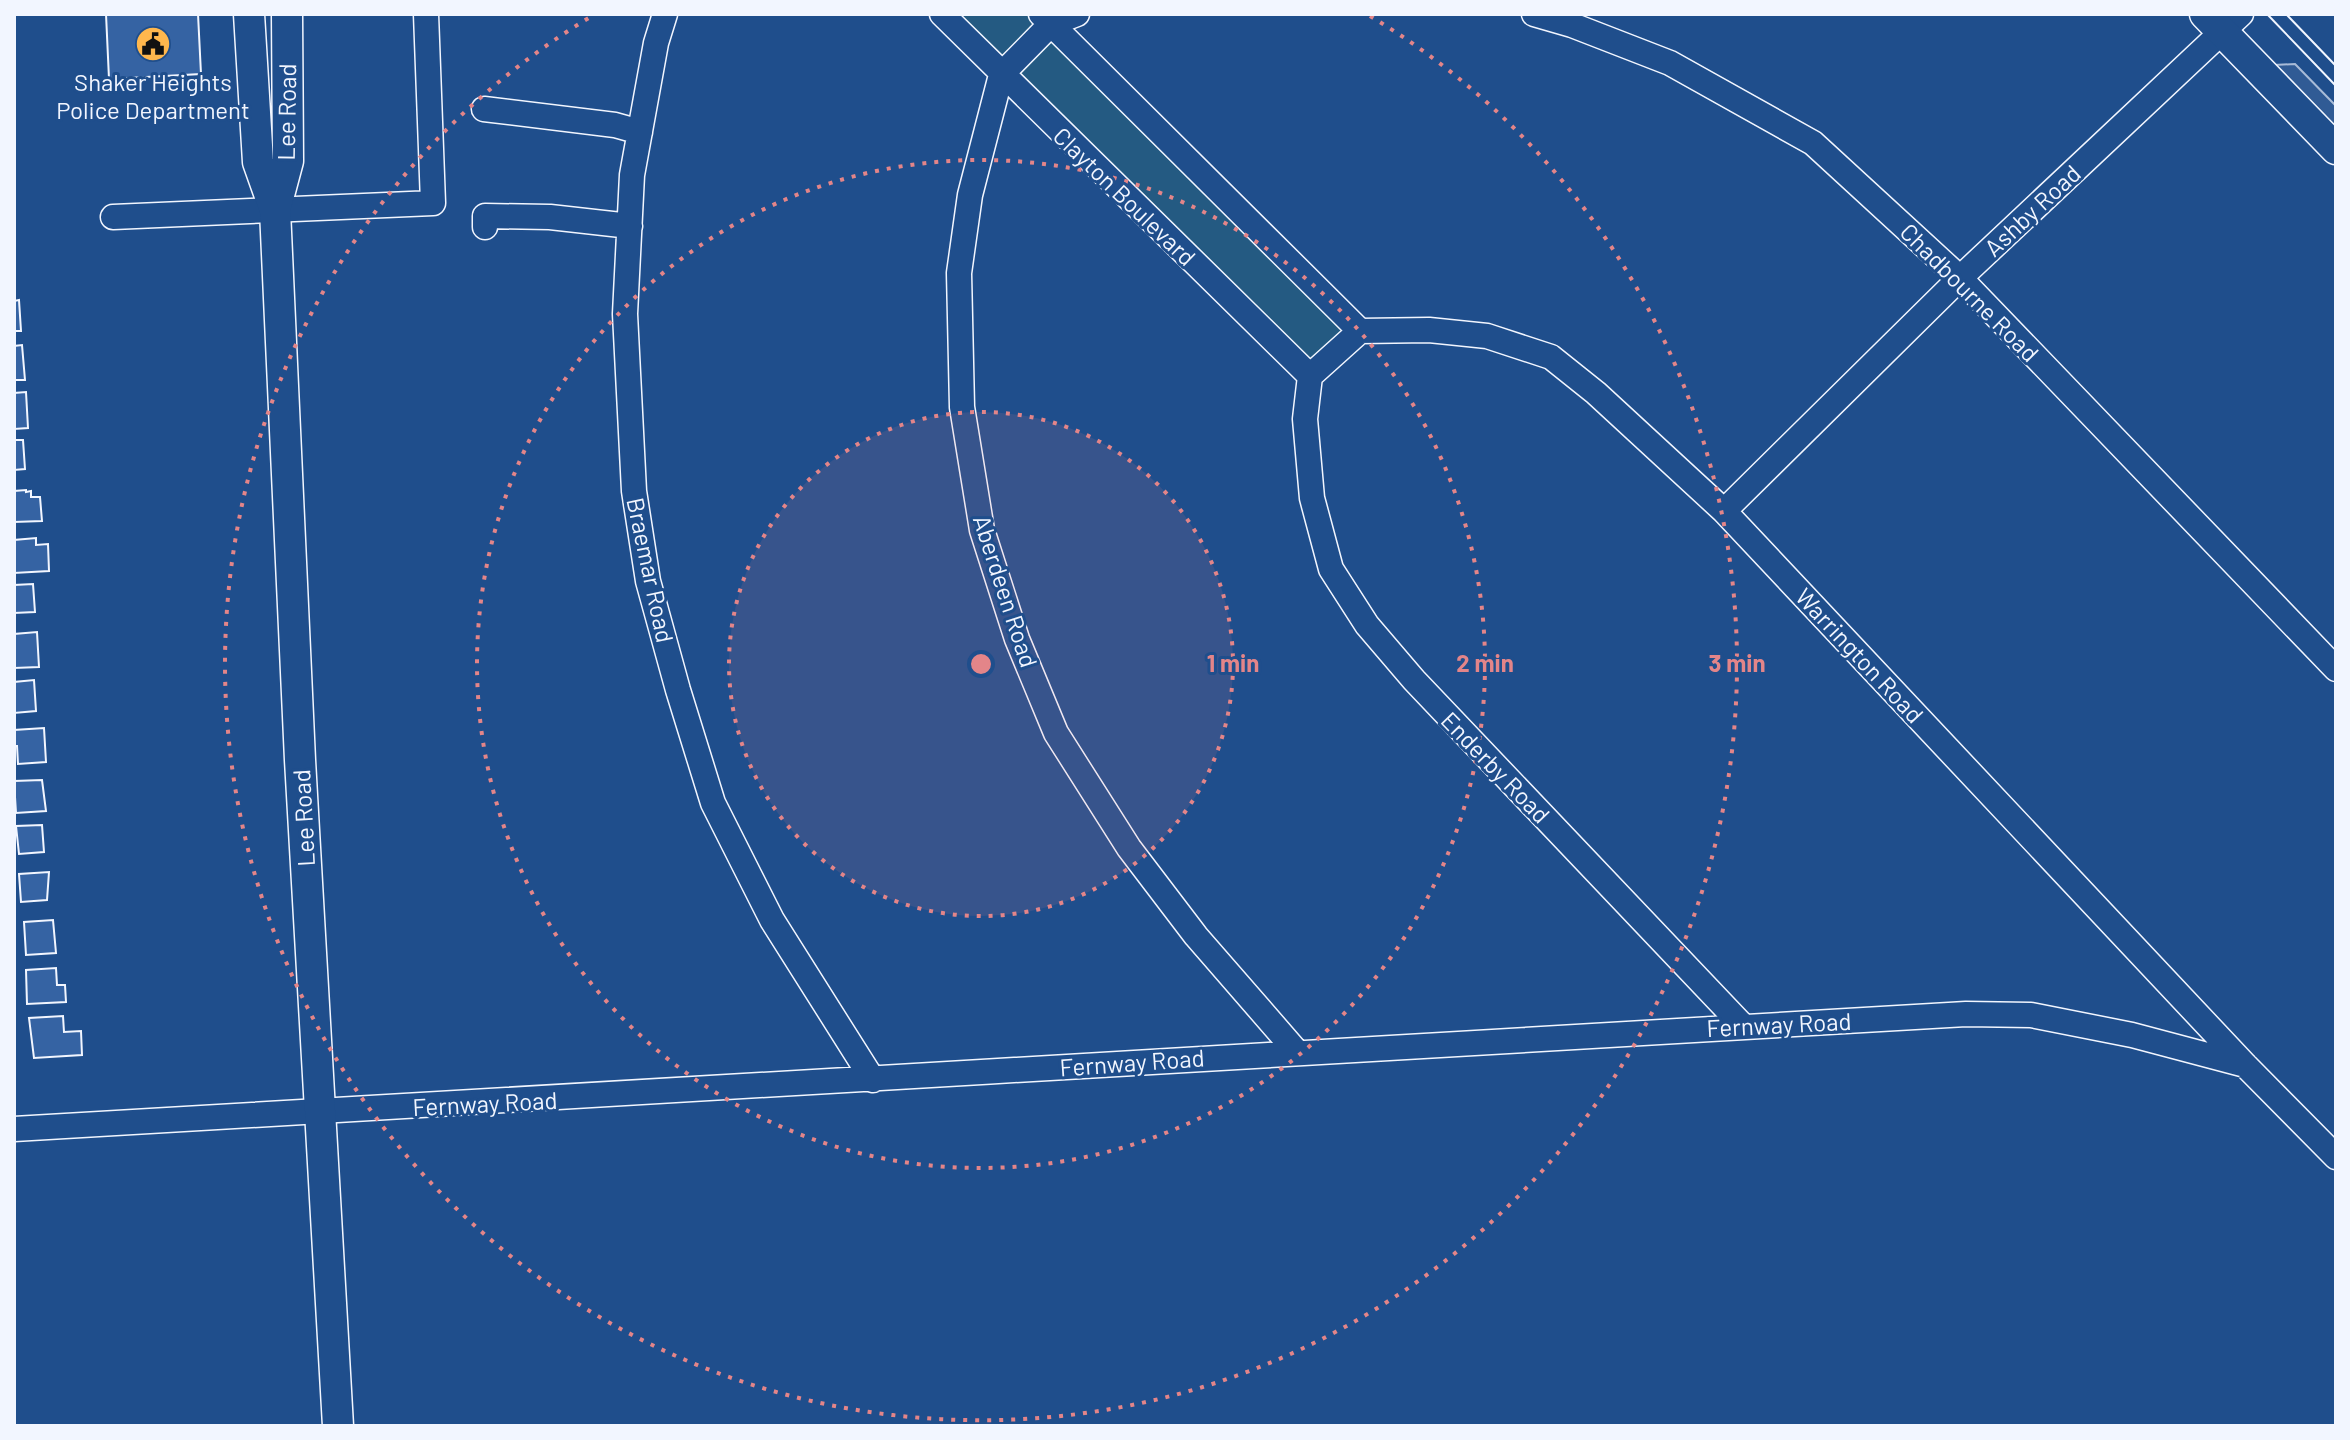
<svg xmlns="http://www.w3.org/2000/svg" width="2350" height="1440" viewBox="0 0 2350 1440" font-family="Barlow,sans-serif">
  <style>
    .green { fill: #245a82; stroke: #a8bbd7; stroke-width: 2 }
    .parking { fill: #305b95; stroke: #a8bbd7; stroke-width: 2 }
    .building { fill: #3563a3; stroke: #f2f6ff; stroke-width: 2 }
    .lines { fill: none; stroke-linecap: round; stroke-linejoin: round }
    .minor-casing { stroke: #f2f6ff; stroke-width: 27 }
    .major-casing { stroke: #f2f6ff; stroke-width: 33 }
    .minor { stroke: #1f4e8c; stroke-width: 24 }
    .major { stroke: #1f4e8c; stroke-width: 30 }
    .tram { stroke: #f2f6ff; stroke-width: 2 }
    .ring { fill: none; stroke: #e38589; stroke-width: 4; stroke-dasharray: 4 8 }
    .labels { text-anchor: middle; dominant-baseline: central; stroke-width: 6; stroke-linejoin: round; paint-order: stroke }
    .poi-label { font-size: 24px; fill: #f2f6ff; stroke: #1f4e8c }
    .street-label { font-size: 24px; fill: #f2f6ff; stroke: #1f4e8c }
    .centre { fill: #e38589; stroke: #1f4e8c; stroke-width: 4 }
    .ring-label { font-size: 24px; text-anchor: middle; font-weight: bold; fill: #e38589; stroke: #1f4e8c; stroke-width: 6; stroke-linejoin: round; paint-order: stroke }
  </style>
  <rect width="100%" height="100%" fill="#1f4e8c"/>
  <path class="green" d="M942 14H1041L1360 331 1310 376Z"/>
  <path class="parking" d="M2295 64 2336 106V149L2256 66Z"/>
  <path class="building" d="M106 14H198L201 74 109 79Z
    M19 300 21 331H14V301Z
    M22 345 25 380H14V346Z
    M26 392 28 428 14 429V393Z
    M14 440H23L25 469 14 470Z
    M26 490V492L31 491V497H40L42 521 14 522V491Z
    M36 538V545L48 544 49 571 14 573V540Z
    M33 584 35 612 14 613V585Z
    M37 632 39 667 14 668V634Z
    M34 680 36 711 14 713V682Z
    M44 728 46 762 18 764 17 746H14V730Z
    M42 780 46 811 16 813 14 781Z
    M42 825 44 852 19 854 16 826Z
    M49 872 47 900 21 902 19 874Z
    M53 920 56 953 26 955 24 922Z
    M56 968 57 985H65L66 1002 27 1004 26 970Z
    M63 1016 64 1032 81 1031 82 1055 34 1058 29 1018Z"/>
  <g class="lines">
    <g class="minor-casing">
      <path id="minor" d="M665 14 656 43 632 175 625 314 634 491 648 581 678 690 713 803 772 920 873 1080
        M942 14 1310 376
        M1041 14 1360 331
        M1077 14 1051 24 1001 75 970 195 959 273 962 407 982 530 1017 639 1056 733 1129 848 1196 936 1296 1051
        M1534 14 1572 25 1670 63 1813 143 1960 278 2336 669
        M484 109 615 125 640 132
        M113 217 433 203 426 14
        M485 227V216L550 217 630 226
        M1310 376 1360 331 1429 330 1487 336 1551 357 1596 393 1724 511 2245 1065 2336 1157
        M1310 376 1305 419 1312 498 1331 569 1367 625 1414 680 1743 1026
        M1724 511 1960 278 2241 14
        M14 1129C665 1094 1315 1049 1966 1014L2031 1015 2132 1035 2245 1065"/>
    </g>
    <g class="major-casing">
      <path id="major" d="M249 14 258 162 275 210 300 760 338 1426
        M2205 14 2336 149
        M275 210 288 161 287 14"/>
    </g>
    <use href="#minor" class="minor"/>
    <use href="#major" class="major"/>
    <path class="tram" d="M2267 14 2336 86
      M2286 14 2336 66"/>
  </g>
  <circle cx="981" cy="664" r="252" fill="#e38589" fill-opacity=".12"/>
  <g class="ring">
    <circle cx="981" cy="664" r="252"/>
    <circle cx="981" cy="664" r="504"/>
    <path d="M1370 16A756 756 0 1 1 592 16"/>
  </g>
  <defs>
    <g id="civic-disc" transform="scale(1.8)"><circle r="9.5" fill="#ffb74d" stroke="#1f4e8c"/><path d="M-.6-6.5H3V-4.5H.6V-3L4-1V1h2V6H-6V1h2V-1L-.6-3ZM-1.2 2.5V6h2.4V2.5Z" fill="#111"/></g>
  </defs>
  <g fill-rule="evenodd">
    <use href="#civic-disc" x="153" y="44"/>
  </g>
  <g class="labels">
    <g class="poi-label">
      <text x="153" y="81">Shaker Heights<tspan x="153" dy="28">Police Department</tspan></text>
    </g>
    <g class="street-label">
      <text transform="translate(286 112) rotate(-89)">Lee Road</text>
      <text transform="translate(1125 196) rotate(44)">Clayton Boulevard</text>
      <text transform="translate(2032 210) rotate(-43)">Ashby Road</text>
      <text transform="translate(1970 292) rotate(45)">Chadbourne Road</text>
      <text transform="translate(651 570) rotate(78)">Braemar Road</text>
      <text transform="translate(1006 591) rotate(72)">Aberdeen Road</text>
      <text transform="translate(1860 655) rotate(47)">Warrington Road</text>
      <text transform="translate(1496 767) rotate(46)">Enderby Road</text>
      <text transform="translate(303 818) rotate(-93)">Lee Road</text>
      <text transform="translate(1779 1024) rotate(-3)">Fernway Road</text>
      <text transform="translate(1132 1062) rotate(-4)">Fernway Road</text>
      <text transform="translate(485 1103) rotate(-3)">Fernway Road</text>
    </g>
  </g>
  <circle cx="981" cy="664" r="12" class="centre"/>
  <g class="ring-label">
    <text x="1233" y="672">1 min</text>
    <text x="1485" y="672">2 min</text>
    <text x="1737" y="672">3 min</text>
  </g>
  <rect width="2350" height="1440" fill="none" stroke="#f2f6ff" stroke-width="32"/>
</svg>
